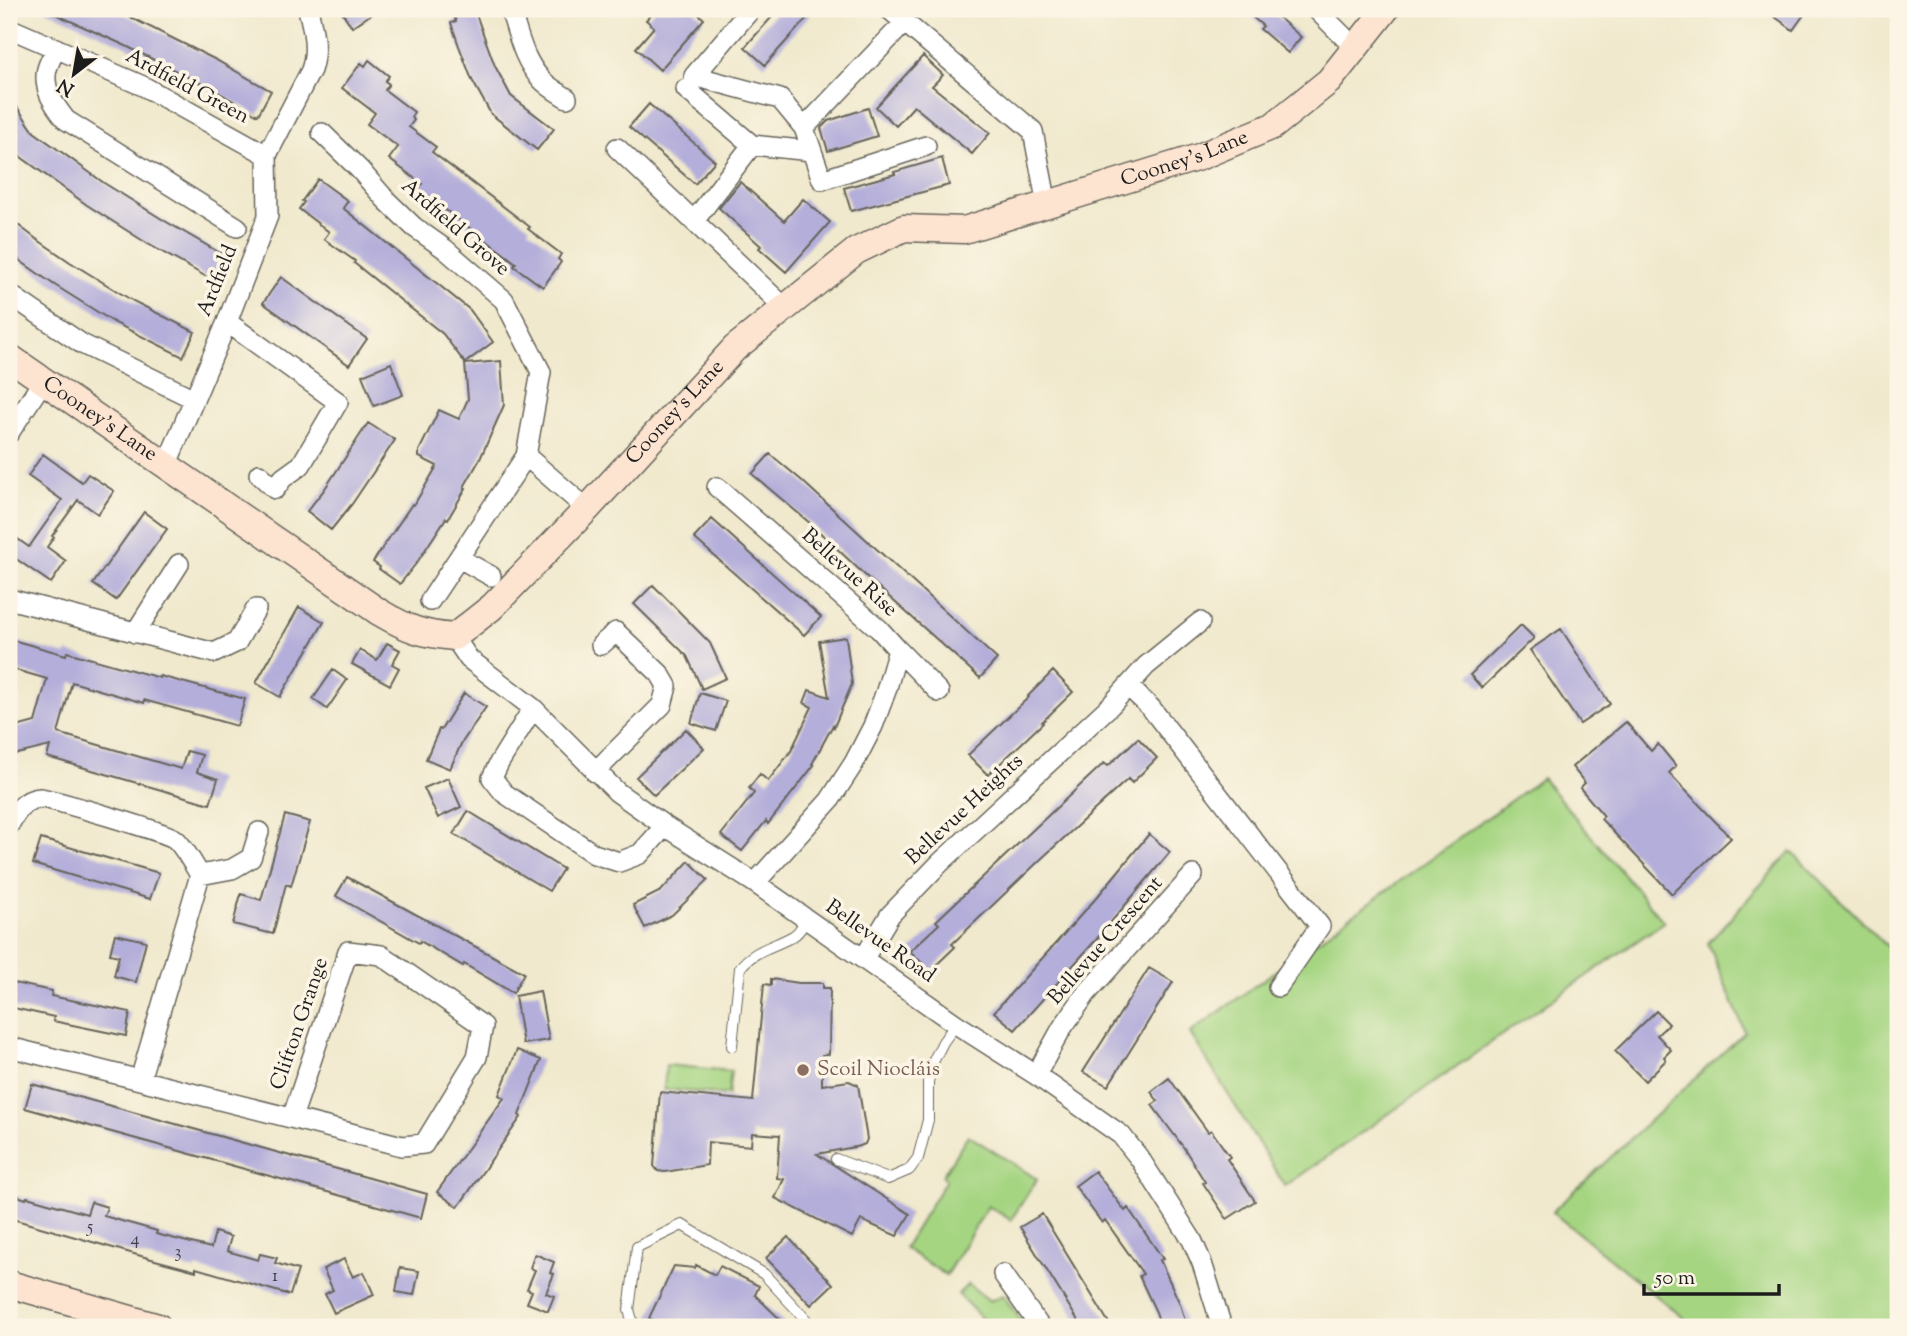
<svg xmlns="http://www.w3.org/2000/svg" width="1907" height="1336" viewBox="0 0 1907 1336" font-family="'Sorts Mill Goudy',serif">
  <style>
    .green { fill: #a6d582; stroke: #61784f; stroke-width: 2 }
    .building { fill: #b4aeda }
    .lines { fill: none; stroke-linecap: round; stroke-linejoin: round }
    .lane-casing { stroke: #66645a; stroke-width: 12 }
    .street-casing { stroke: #66645a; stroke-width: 22 }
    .secondary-casing { stroke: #66645a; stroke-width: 29 }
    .lane { stroke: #fff; stroke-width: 10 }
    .street { stroke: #fff; stroke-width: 19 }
    .secondary { stroke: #fde4d1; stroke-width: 26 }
    .education-dot { fill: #8d6e63; stroke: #fcf5e5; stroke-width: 2.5 }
    .labels { text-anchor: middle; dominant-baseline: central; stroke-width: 7; stroke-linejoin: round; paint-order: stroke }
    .number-label { font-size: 18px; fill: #42404c }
    .street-label { font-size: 21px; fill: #1c1c1c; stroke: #fcf5e5 }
    .education-label { font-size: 21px; fill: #785e54; stroke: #fcf5e5; text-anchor: start }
  </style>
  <rect width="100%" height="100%" fill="#fcf5e5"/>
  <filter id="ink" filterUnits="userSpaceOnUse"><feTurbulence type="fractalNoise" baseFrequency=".0143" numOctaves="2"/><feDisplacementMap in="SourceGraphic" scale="14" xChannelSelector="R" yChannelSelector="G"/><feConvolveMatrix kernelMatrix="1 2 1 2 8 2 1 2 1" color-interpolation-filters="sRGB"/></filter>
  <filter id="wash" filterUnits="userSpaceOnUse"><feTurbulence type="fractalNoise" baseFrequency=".00686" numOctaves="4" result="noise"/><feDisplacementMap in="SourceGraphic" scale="28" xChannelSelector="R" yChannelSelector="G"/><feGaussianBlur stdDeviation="1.57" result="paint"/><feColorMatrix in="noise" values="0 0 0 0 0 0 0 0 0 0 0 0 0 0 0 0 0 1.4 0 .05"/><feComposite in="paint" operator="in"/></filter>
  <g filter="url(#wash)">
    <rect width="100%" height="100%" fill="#f0e9cd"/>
    <path class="green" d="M1542 778 1664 922 1285 1186 1190 1033Z
      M1791 851 1898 957V1327H1695L1552 1212 1745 1032 1708 943Z
      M666 1065 731 1071 728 1095 664 1089Z
      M968 1135 1037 1179 1011 1220 988 1206 946 1275 904 1248 946 1180 942 1176Z
      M968 1284 990 1301 1003 1295 1025 1327H990L958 1294Z"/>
    <g id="blocks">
      <path class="building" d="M44 9H114L216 60 271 91 258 115 214 90 126 46Z
        M340 9H379L352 27Z
        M451 9H474L495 66 511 96 554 129 537 150 491 114 472 80 459 46 451 23 456 21Z
        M656 9H693L704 19 660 70 636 48 654 27 646 20Z
        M779 9H815L765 65 745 47Z
        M1243 9H1269L1301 37 1288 53 1260 29 1263 26Z
        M1764 9H1808L1793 30Z
        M923 56 943 75 932 86 990 133 972 154 914 106 896 126 876 107Z
        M369 60 389 76 385 81 389 84 385 90 414 112 411 117 414 120 409 127 436 147 432 152 530 227 528 229 561 254 558 259 561 262 543 287 514 266 516 263 418 189 422 184 389 159 398 147 367 124 375 113 342 88 361 63 365 66Z
        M9 95 34 132 104 183 165 221 225 256 212 280 148 244 87 205 14 152 9 145Z
        M649 104 715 161 695 184 629 127Z
        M868 108 877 136 828 151 821 128 828 121Z
        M942 158 949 185 851 211 844 188 895 174 894 172Z
        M318 179 348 201 343 208 470 310 493 342 465 363 443 334 354 263 355 261 324 239 329 232 299 209 304 202 302 201Z
        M740 182 784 221 803 199 830 222 786 272 759 248 761 246 719 208Z
        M9 218 35 238 70 262 133 301 195 332 183 357 115 323 53 284 9 253Z
        M281 277 367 339 349 365 263 303Z
        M501 361 504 405 480 459 464 487 466 488 448 519 446 518 418 561 400 584 379 569 380 567 373 562 412 504 414 505 437 466 419 457V451L439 410 459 419 468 399 465 364Z
        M391 363 403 395 374 406 362 375Z
        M368 423 395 440 352 504 331 530 307 511 324 490Z
        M43 454 82 482 88 474 114 491 98 514 78 500 52 536 54 537 47 547 66 561 51 583 9 554V533L29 547 62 500 28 476Z
        M770 454 800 479 997 659 980 678 868 578 811 524 752 474Z
        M144 512 167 529 116 600 93 584Z
        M712 519 821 617 804 635 694 538Z
        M653 585 710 643 726 678 702 689 687 656 634 604Z
        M299 607 324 622 280 697 256 683Z
        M1521 625 1534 638 1482 688 1470 675Z
        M1561 629 1610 704 1580 724 1530 650Z
        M846 637 852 684 834 727 833 725 812 764 814 765 768 824 766 821 742 851 721 835 754 793 749 788 760 774 768 781 791 751 812 707 804 703 809 690 829 697 819 641Z
        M9 639 66 655 67 652 160 678V676L245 699 237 726 144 700V703L72 682 58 733 181 769 187 751 202 755 197 772 218 779 210 804 47 757 50 746 9 756V729L35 722 47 679 9 668Z
        M387 643 400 650 392 664 399 668 390 685 352 664 360 650 377 660Z
        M333 670 347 680 327 709 313 699Z
        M1053 671 1073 692 1042 722 1043 723 988 775 968 755 1029 697 1028 696Z
        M464 693 486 707 461 744 450 769 426 759 439 729 441 730Z
        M700 693 726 701 716 731 691 723Z
        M1626 722 1651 751 1658 744 1676 766 1669 773 1731 838 1672 894 1601 819 1604 816 1580 788 1585 783 1572 767Z
        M686 729 704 748 654 795 636 777Z
        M1138 738 1157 758 1132 783 1128 779 1040 860 952 944 955 947 930 971 910 951 939 924 936 921 1104 763 1108 766Z
        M448 778 461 807 438 818 424 788Z
        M468 811 563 869 549 891 454 834Z
        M285 815 310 822 291 886 286 884 273 934 233 924 241 894 261 900Z
        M1149 834 1170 852 1095 941 1015 1030 994 1012 1098 896Z
        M41 839 159 873 150 899 33 864Z
        M689 861 708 880 672 915 645 928 633 905 661 891Z
        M347 877 524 973 513 993 464 964 463 966 420 941 419 943 336 896Z
        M115 934 146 941 136 982 114 976 119 956 110 954Z
        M1149 968 1173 982 1108 1086 1083 1072Z
        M771 979 799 983H823V988H830L829 1054 822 1055V1085L849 1081 858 1085 867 1139 865 1144 860 1146 817 1154 910 1214 897 1236 861 1220 852 1237 775 1198 784 1179 777 1178 780 1135 752 1133 751 1146 708 1142 707 1165 665 1172 658 1171 654 1166 660 1092 753 1101 764 984 771 985Z
        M9 982 52 991 51 996 130 1012 126 1036 53 1021 54 1017 9 1007Z
        M540 991 549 1040 523 1044 515 996Z
        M1656 1011 1669 1024 1657 1035 1671 1050 1664 1057 1666 1060 1645 1081 1615 1051Z
        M517 1050 541 1060 519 1115 521 1117 458 1207 437 1192 504 1098 499 1095Z
        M1169 1078 1208 1132 1211 1130 1230 1157 1227 1159 1255 1201 1227 1219 1203 1183 1205 1182 1184 1148 1152 1105 1158 1101 1151 1092Z
        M32 1084 427 1194 421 1218 25 1108Z
        M1095 1171 1125 1211 1128 1208 1163 1259 1160 1260 1180 1304 1187 1327H1161L1156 1312 1139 1276 1143 1274 1105 1220 1102 1223 1075 1186Z
        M9 1193 26 1199 27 1197 87 1214 91 1202 107 1207 104 1216 157 1231 156 1234 211 1248 215 1232 231 1237 227 1251 258 1260 260 1254 277 1258 275 1263 298 1270 290 1295 196 1268V1271L155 1260 9 1218Z
        M1042 1214 1109 1323 1101 1327H1082L1020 1227Z
        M788 1237 833 1284 811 1305 766 1258Z
        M535 1254 554 1262 550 1273 554 1274 546 1293 554 1296 548 1311 527 1303 532 1291 527 1289 535 1270 530 1268Z
        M344 1259 353 1277 364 1272 374 1295 334 1313 325 1294 333 1290 323 1269Z
        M696 1265 715 1275 720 1266 759 1286 755 1295 788 1327H666L649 1318 674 1266 695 1268Z
        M400 1268 419 1271 414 1295 396 1292Z"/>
    </g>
  </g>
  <g filter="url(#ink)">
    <use href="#blocks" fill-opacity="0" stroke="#66645a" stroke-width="2"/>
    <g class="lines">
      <g class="lane-casing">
        <path id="lane" d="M732 1046 740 968C753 950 774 947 793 936 799 933 803 925 807 919
          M836 1159 888 1179 909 1170 918 1158 928 1120V1082L932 1064 943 1042 956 1024
          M634 1327 629 1310 637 1247 682 1225 764 1274 809 1323 806 1327"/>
      </g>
      <g class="street-casing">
        <path id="street" d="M510 9C518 33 523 60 541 79 548 87 559 93 567 98
          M751 9 694 76 780 99 804 128 822 180 926 146
          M889 9 1033 131 1047 205
          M1316 9 1355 48
          M9 28 143 86 267 155
          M56 48C53 55 49 62 47 69 42 89 55 106 66 120L237 227
          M686 89 752 145
          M804 128 905 22
          M322 133 360 170 386 200 414 227 445 249 504 300 541 372 526 456 430 601
          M617 148 785 308
          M694 221 752 145 812 151
          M9 294 82 344 194 399
          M227 322 338 402 301 465 283 478 275 489 259 474
          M9 433 43 381
          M526 456 587 509
          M166 466 227 322 268 216 267 155 311 70C318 50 313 29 308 9
          M717 487 879 629 898 650 886 691 873 726 854 763 830 800 755 883
          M459 558 491 576
          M9 599 214 653 237 642 256 609
          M135 633 179 564
          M454 637 469 659 533 708 617 792 665 826 755 883 956 1024 1036 1075 1121 1135 1140 1159 1192 1240 1202 1263 1222 1327
          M898 650 939 692
          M1128 686 1151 708 1320 926 1278 987
          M533 708 499 763 492 778 504 793 594 854 619 862 640 854 665 826
          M595 772 662 705 667 686 660 674 616 632 601 645
          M9 825C16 812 24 799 40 798 49 798 168 833 175 839 182 844 195 867 200 875L140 1080
          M200 875 232 869 251 858 259 832
          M864 958 890 915 940 863 1111 705 1146 666 1200 622
          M9 1047 402 1146 424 1144 477 1057 483 1026 381 955 348 951 292 1118
          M1036 1075 1062 1028 1086 994 1193 875
          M1003 1274 1040 1327"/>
      </g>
      <g class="secondary-casing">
        <g id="secondary">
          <path id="s1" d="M9 357 379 612C408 629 421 634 454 637L492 607 587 509 735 348 856 251 904 228 964 230 1199 157 1273 126 1329 81 1386 9"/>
          <path d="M9 1284 158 1327"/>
        </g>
      </g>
      <use href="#lane" class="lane"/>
      <use href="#street" class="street"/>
      <use href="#secondary" class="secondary"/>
    </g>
  </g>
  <circle class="education-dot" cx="803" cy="1070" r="7"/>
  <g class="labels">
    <g class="number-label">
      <text x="90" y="1228">5</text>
      <text x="135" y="1240">4</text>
      <text x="178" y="1253">3</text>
      <text x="275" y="1277">1</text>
    </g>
    <g class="street-label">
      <text transform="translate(187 87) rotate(28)">Ardfield Green</text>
      <text stroke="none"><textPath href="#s1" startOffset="1433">Cooney's Lane</textPath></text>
      <text transform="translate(455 228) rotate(41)">Ardfield Grove</text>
      <text transform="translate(218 281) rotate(-68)">Ardfield</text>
      <text stroke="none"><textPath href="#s1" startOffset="845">Cooney's Lane</textPath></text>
      <text stroke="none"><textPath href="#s1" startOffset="110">Cooney's Lane</textPath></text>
      <text transform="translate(849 573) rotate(42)">Bellevue Rise</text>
      <text transform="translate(965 810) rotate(-43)">Bellevue Heights</text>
      <text transform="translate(1106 941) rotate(-49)">Bellevue Crescent</text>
      <text transform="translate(880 942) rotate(35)">Bellevue Road</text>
      <text transform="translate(300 1024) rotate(-71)">Clifton Grange</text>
    </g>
    <g class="education-label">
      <text x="817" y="1070">Scoil Niocláis</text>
    </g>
  </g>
  <rect width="1907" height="1336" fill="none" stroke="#fcf5e5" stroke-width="35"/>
  <g transform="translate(74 74) rotate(211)" stroke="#fcf5e5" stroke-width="5" paint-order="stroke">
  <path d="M0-5L12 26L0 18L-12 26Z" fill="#1c1c1c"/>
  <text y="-10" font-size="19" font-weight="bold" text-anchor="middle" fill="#1c1c1c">N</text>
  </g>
  <path d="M1644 1284v10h135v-10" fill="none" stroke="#1c1c1c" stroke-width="3.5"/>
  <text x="1655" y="1284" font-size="21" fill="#1c1c1c" stroke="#fcf5e5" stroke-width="5" paint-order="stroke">50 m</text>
</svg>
